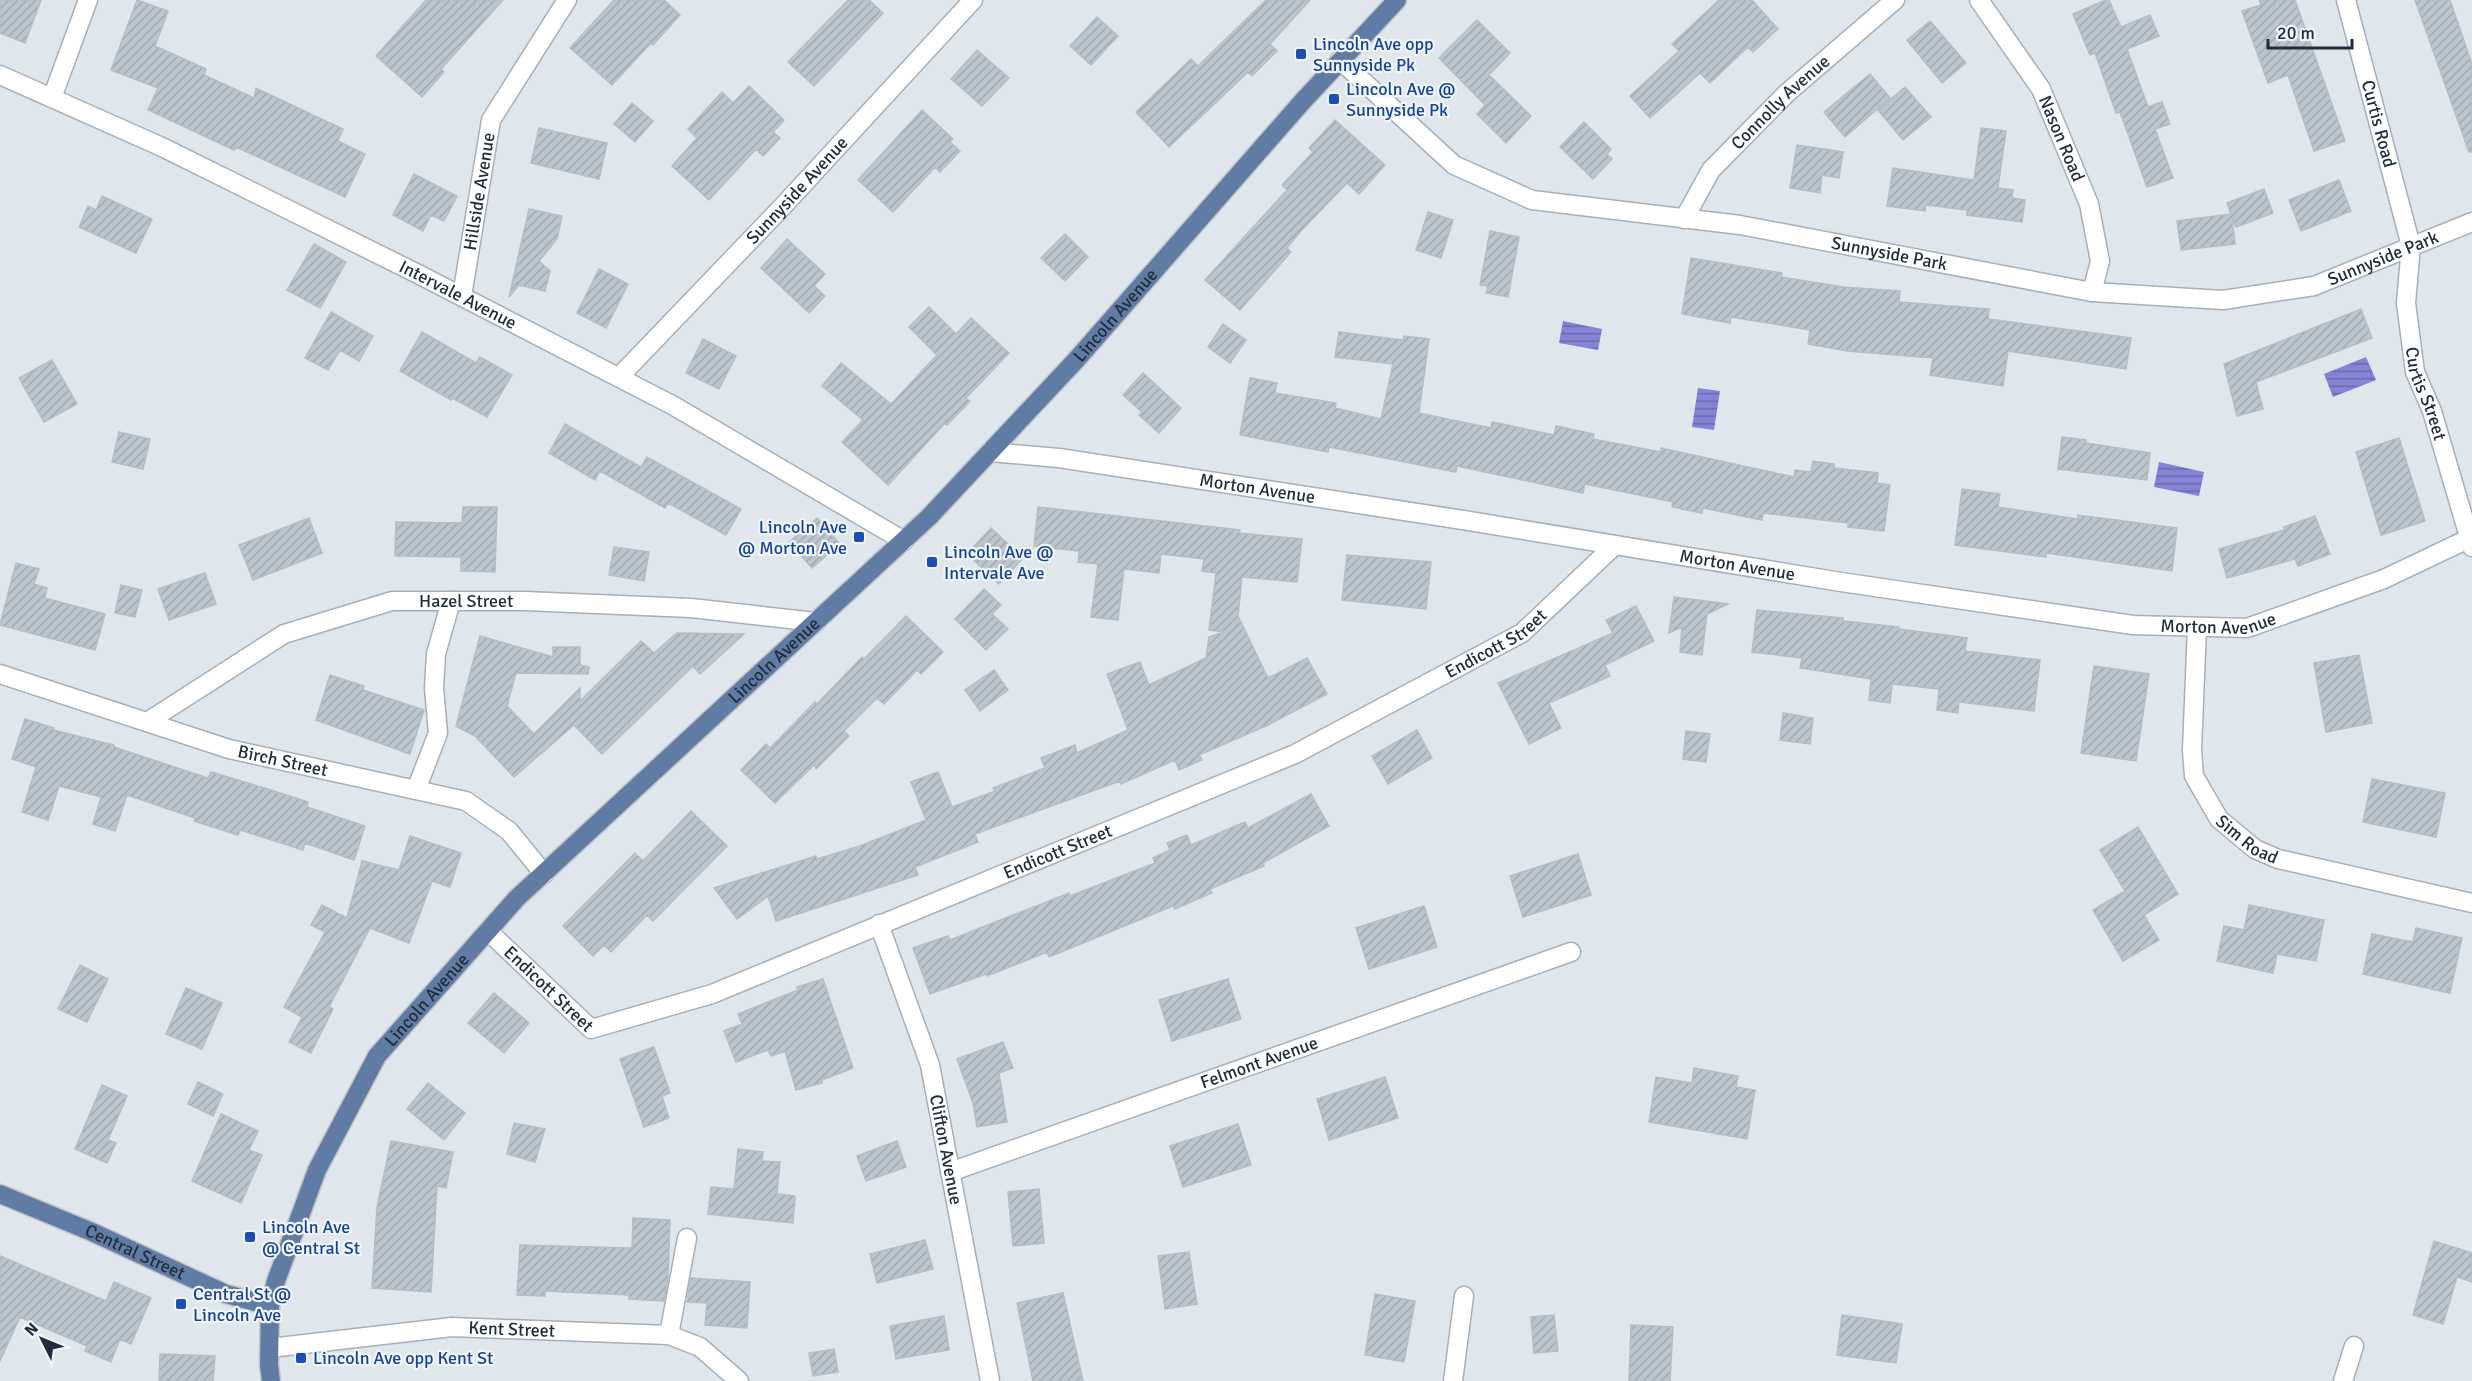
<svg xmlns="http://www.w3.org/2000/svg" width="2472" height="1381" viewBox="0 0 2472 1381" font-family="Signika,sans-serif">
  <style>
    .water { fill: url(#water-rules) }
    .building { fill: url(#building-hatch); stroke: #b2bdc6; stroke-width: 1.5 }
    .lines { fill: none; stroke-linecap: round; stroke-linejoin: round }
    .minor-casing { stroke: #a6afb8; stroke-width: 21 }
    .major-casing { stroke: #c0c4c9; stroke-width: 21 }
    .minor { stroke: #fff; stroke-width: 18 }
    .major { stroke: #617ca4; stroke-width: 18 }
    .transit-dot { fill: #1a4fb4; stroke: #f0f5f8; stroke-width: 2 }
    .labels { text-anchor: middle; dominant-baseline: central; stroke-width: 4.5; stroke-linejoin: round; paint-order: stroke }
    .transit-label { font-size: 18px; fill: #164399; stroke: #f0f5f8; text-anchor: start }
    .street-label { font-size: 18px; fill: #1f2c3d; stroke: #f0f5f8 }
  </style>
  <defs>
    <pattern id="water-rules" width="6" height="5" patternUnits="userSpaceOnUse" patternTransform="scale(1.5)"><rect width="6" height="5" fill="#8483d5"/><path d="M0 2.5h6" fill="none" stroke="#6b6bae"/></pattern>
    <pattern id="building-hatch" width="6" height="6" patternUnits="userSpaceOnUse" patternTransform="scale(1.5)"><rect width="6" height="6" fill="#bbc5cd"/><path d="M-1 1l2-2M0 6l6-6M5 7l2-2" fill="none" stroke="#a0a9b1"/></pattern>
  </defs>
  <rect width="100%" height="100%" fill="#e0e7ec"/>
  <path class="water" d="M1563 321 1602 329 1598 350 1559 343Z
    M2366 357 2376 380 2333 397 2324 374Z
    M1698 388 1720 391 1714 430 1692 427Z
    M2159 462 2204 472 2199 496 2154 487Z"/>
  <path class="building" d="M0 0H41L25 43 0 33Z
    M137 0 168 11 155 46 206 69 204 75 254 98 256 88 343 129 338 141 365 154 345 197 236 147 234 150 148 110 158 88 111 70Z
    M426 0H503L441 69 444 72 422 97 376 56Z
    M614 0H664L680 15 653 45 651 43 612 85 570 48Z
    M848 0H869L883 13 814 86 788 62Z
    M1266 0H1310L1270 44 1277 51 1252 76 1248 72 1169 147 1136 112 1191 59 1198 66Z
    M1719 0H1752L1778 29 1753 52 1748 47 1710 83 1700 73 1650 118 1630 96 1679 51 1672 44Z
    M2106 0H2109L2121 27 2150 15 2159 36 2127 49 2148 107 2162 102 2170 124 2155 129 2173 178 2147 187 2120 112 2116 113 2095 53 2090 55 2073 14Z
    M2259 0H2295L2345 141 2314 151 2288 75 2268 83 2242 11 2261 5Z
    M2415 0H2450L2472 64V152H2469Z
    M1097 17 1118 36 1091 65 1070 46Z
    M1477 20 1510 53 1489 75 1531 116 1506 143 1477 114 1485 105 1439 58Z
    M1930 21 1966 63 1942 83 1907 40Z
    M977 50 1009 78 982 106 951 79Z
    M1870 74 1890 98 1845 137 1824 112Z
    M749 86 784 120 773 132 780 138 763 156 756 149 709 200 672 166 697 138 688 129 722 92 733 103Z
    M1905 87 1931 117 1903 140 1878 110Z
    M632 103 653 121 635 142 614 124Z
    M922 110 953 139 950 142 960 151 940 172 935 167 893 212 858 180Z
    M1335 120 1385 165 1359 194 1347 183 1300 232 1287 248 1291 252 1240 310 1205 280 1287 190 1282 185 1313 152 1309 148Z
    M1584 122 1611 149 1607 154 1612 159 1593 179 1560 147Z
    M539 128 607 143 599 179 531 163Z
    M1981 128 2006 131 1998 188 2013 190 2012 198 2025 200 2022 222 1967 215V210L1926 205 1925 211 1887 206 1893 168 1974 180Z
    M1797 145 1843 152 1839 178 1822 175 1820 193 1790 188Z
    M414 174 457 196 444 221 431 215 423 231 393 215Z
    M2339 180 2351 211 2301 231 2289 200Z
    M2264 189 2273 213 2236 227 2232 217 2235 244 2181 250 2177 221 2231 214 2227 203Z
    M102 196 152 219 136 253 79 227 88 206 96 210Z
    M529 209 562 216 557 239 539 261 550 271 545 291 519 285 509 297Z
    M1428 212 1453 220 1441 258 1416 250Z
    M1490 231 1519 237 1508 297 1486 293 1488 286 1480 285Z
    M1065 234 1088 257 1065 281 1041 258Z
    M787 239 825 274 814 286 825 296 809 313 761 268Z
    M314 244 346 262 320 308 287 290Z
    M1691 258 1782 273 1781 277 1843 287 1900 291 1899 302 1989 309 1988 319 2131 338 2126 369 2008 351 2003 386 1930 375 1933 358 1847 351 1808 344 1810 330 1731 317 1730 323 1682 314Z
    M599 269 628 284 606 328 577 313Z
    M929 307 956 334 971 318 1009 353 966 398 970 401 947 425 945 423 888 485 842 442 863 420 822 386 841 363 891 404 937 355 909 327Z
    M2361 309 2372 338 2256 382 2263 409 2237 416 2224 364Z
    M331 312 373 336 359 361 340 350 328 370 305 358Z
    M1223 324 1246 340 1230 363 1208 347Z
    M422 332 476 363 480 357 512 375 487 417 452 398 451 400 400 371Z
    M1339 332 1403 340 1404 336 1429 339 1419 413 1491 428 1492 422 1554 435 1556 426 1594 434 1593 439 1661 452V448L1794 477 1795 470 1811 472 1813 461 1834 464V468L1878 473 1877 483 1890 485 1884 531 1848 527V523L1763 513 1762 520 1703 508 1702 513 1672 507 1673 502 1585 484 1583 493 1457 466 1456 472 1329 447 1328 452 1240 435 1250 378 1277 383 1275 393 1336 403 1335 408 1381 419 1393 364 1335 357Z
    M703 339 736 356 719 389 686 373Z
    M52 360 77 404 44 422 19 378Z
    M1143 373 1181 408 1159 433 1139 415 1142 412 1123 395Z
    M565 424 641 467 647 457 741 509 726 535 668 503 665 508 600 471 595 480 549 453Z
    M119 432 150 439 143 469 112 462Z
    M2062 437 2086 440V443L2150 453 2147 480 2058 469Z
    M2399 438 2425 521 2381 535 2356 452Z
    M1962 489 2000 494 1998 507 2078 519V515L2177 528 2172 571 2046 553V557L1955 545Z
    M463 507H497L495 572 461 571V557L395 556 396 522 462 523Z
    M1038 507 1240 530 1239 533 1302 539 1297 582 1242 577 1238 616 1268 678 1307 658 1327 694 1268 725 1199 755 1202 760 1179 770 1175 760 1121 784 1120 781 975 834 978 842 915 867 918 875 776 921 768 896 737 919 714 888 816 856 817 859 860 846 926 820 911 782 938 772 952 807 995 791 993 788 1045 768 1041 758 1075 745 1077 753 1128 730 1107 674 1140 662 1149 685 1206 658 1209 637 1224 632 1209 630 1216 573 1202 571 1204 559 1161 554 1159 573 1124 569 1118 620 1091 617 1098 564 1078 562 1079 551 1034 546Z
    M2315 516 2330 554 2298 566 2295 559 2227 578 2219 549 2284 530V527Z
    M309 518 322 553 253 580 239 545Z
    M817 518 840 544 812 568 789 542Z
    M991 528 1023 558 999 584 967 554Z
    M614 547 649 552 644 581 609 575Z
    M1347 555 1431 562 1426 609 1342 600Z
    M16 563 39 569 34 584 47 588 45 598 105 614 95 650 0 625Z
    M205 573 216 604 169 620 158 589Z
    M121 585 142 590 135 617 115 613Z
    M984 589 1001 605 992 614 1008 629 986 650 955 619Z
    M1674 597 1728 604 1707 614 1702 655 1680 652 1682 627 1669 633Z
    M1636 606 1654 641 1605 665 1610 676 1549 703 1561 728 1529 744 1498 683 1613 633 1606 620Z
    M1757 610 1843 618V621L1899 627V629L1967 638 1965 651 2040 660 2034 711 1959 702 1958 713 1937 710 1939 689 1892 684 1890 703 1869 700 1871 679 1800 668 1802 658 1752 652Z
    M906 616 943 652 921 674 917 670 884 704 877 698 844 731 849 736 816 769 815 764 775 803 741 770 766 744 770 748 815 702 817 704 862 657 864 659Z
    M677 633 744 634 700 674 693 666 602 754 574 725 514 777 475 736 456 726 480 636 553 657V647H580V665L589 667 588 674 516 673 507 706 534 734 580 688V701L641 641 654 653Z
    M2359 655 2372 723 2326 732 2314 663Z
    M2094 666 2149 674 2136 761 2081 753Z
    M994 670 1008 690 980 711 965 690Z
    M330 675 364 686 363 690 424 710 410 754 316 720Z
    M1783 713 1813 718 1810 744 1780 740Z
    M25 719 54 728 53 730 114 745V747L208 778 211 772 274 791 308 802 307 807 365 826 354 860 305 843 303 850 240 830 238 835 194 821 195 818 127 795 115 831 93 824 101 797 59 786 48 820 22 812 36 767 12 759Z
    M1417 730 1432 758 1388 784 1372 756Z
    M1686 731 1710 734 1706 762 1683 759Z
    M2372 779 2445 793 2436 837 2363 822Z
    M1311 794 1329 826 1263 863 1264 866 1210 889 1212 893 1175 909 1173 906 1049 957 1047 952 987 976 986 974 930 994 913 948 948 936 950 940 1069 893 1070 896 1155 863 1153 858 1170 850 1167 843 1187 835 1191 845 1245 822 1248 828Z
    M691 811 727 846 653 921 647 915 611 952 604 945 593 956 563 926 635 853 643 861Z
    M2138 827 2178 894 2144 915 2159 940 2123 961 2093 910 2125 891 2100 850Z
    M410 836 461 853 450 887 432 881 409 943 370 928 329 1007 333 1009 311 1053 289 1042 302 1017 284 1007 325 932 311 925 322 905 347 918 362 861 399 870Z
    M1578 854 1591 895 1523 917 1510 876Z
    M2249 905 2324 920 2316 961 2277 954 2273 973 2217 961 2224 926 2244 930Z
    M1424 906 1437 947 1369 969 1356 928Z
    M2416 928 2462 938 2450 993 2363 974 2372 934 2413 942Z
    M80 965 108 979 87 1022 58 1009Z
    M823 979 853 1068 822 1080V1083L796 1090 785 1051 771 1056 768 1050 736 1062 724 1031 742 1024 738 1014 798 990 797 987Z
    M1228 979 1241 1019 1172 1041 1159 1000Z
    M186 988 222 1003 202 1049 166 1034Z
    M494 993 529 1023 504 1053 468 1023Z
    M1003 1042 1013 1068 999 1073 1007 1122 977 1127 973 1103 957 1059Z
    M654 1047 670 1093 662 1096 669 1118 644 1127 620 1059Z
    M1694 1068 1738 1076 1736 1087 1755 1090 1747 1139 1649 1122 1656 1077 1692 1083Z
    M1385 1077 1398 1118 1329 1140 1317 1099Z
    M198 1082 223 1094 213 1116 188 1104Z
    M428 1083 465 1113 444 1140 407 1109Z
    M102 1085 127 1096 108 1140 116 1143 107 1163 75 1149Z
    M221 1114 258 1131 249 1150 262 1155 241 1203 192 1181Z
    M514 1123 545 1129 535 1162 507 1154Z
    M1238 1124 1251 1165 1183 1187 1170 1146Z
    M391 1141 453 1152 446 1188 437 1186 431 1292 372 1288 377 1207Z
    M897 1141 906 1167 866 1181 857 1156Z
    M738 1149 763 1152 762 1161 780 1162 777 1194 795 1196 793 1223 708 1214 711 1187 734 1189Z
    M1039 1189 1044 1243 1013 1246 1008 1192Z
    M633 1218 670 1220 668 1277 664 1301 629 1299V1295L545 1291V1296L517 1295 520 1245 632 1248Z
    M925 1240 933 1269 877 1283 870 1254Z
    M2434 1241 2472 1253V1282L2457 1277 2443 1324 2413 1315Z
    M1189 1252 1197 1304 1165 1309 1158 1256Z
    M0 1256 106 1301 114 1282 151 1298 131 1344 120 1339 111 1362 85 1351 87 1346 20 1317 0 1361Z
    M691 1278 750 1282 747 1328 705 1325 707 1303 687 1302Z
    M1063 1293 1083 1381H1033L1017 1303Z
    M1375 1294 1415 1301 1404 1362 1365 1355Z
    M1554 1315 1558 1351 1534 1353 1531 1317Z
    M1842 1315 1902 1324 1896 1363 1837 1355Z
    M944 1316 949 1350 896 1359 890 1326Z
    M1631 1325 1673 1327 1670 1381H1629Z
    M834 1349 838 1372 813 1376 809 1353Z
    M160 1354 215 1356 213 1381H159Z"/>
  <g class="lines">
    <g class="minor-casing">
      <g id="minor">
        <path id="s1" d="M1979 0 2041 89 2089 204 2100 261 2092 292"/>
        <path id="s2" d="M2346 0 2411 246 2406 303 2415 372 2432 411 2472 547"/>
        <path id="s3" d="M1340 60 1454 165 1532 200 1740 225 2092 292 2223 300 2314 286 2472 222"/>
        <path id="s4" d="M0 75 162 147 418 274 674 406 904 541"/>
        <path d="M52 98 88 0"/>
        <path id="s5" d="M1684 219 1711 170 1787 93 1895 0"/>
        <path id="s6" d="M462 296 491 120 567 0"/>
        <path id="s7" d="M619 377 784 205 973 0"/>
        <path id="s8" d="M990 452 1059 458 1463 520 1841 582 2133 625 2247 628 2384 579 2472 537"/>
        <path id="s9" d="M2197 627 2192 750 2194 776 2219 819 2255 849 2278 859 2472 903"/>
        <path id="s10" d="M0 674 229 749 466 801 509 831 544 874"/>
        <path id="s11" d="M147 722 284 634 392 601H525L691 608 816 622"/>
        <path d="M416 790 438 733 434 688 436 654 451 601"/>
        <path id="s12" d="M879 924 930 1065 990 1381"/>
        <path id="s13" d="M488 931 591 1029 712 994 1295 754 1522 633 1615 545"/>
        <path id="s14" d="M950 1172 1571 952"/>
        <path d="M669 1335 687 1238"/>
        <path id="s15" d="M270 1348 452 1327 669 1335 700 1347 739 1381"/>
        <path d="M1453 1381 1464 1296"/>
        <path d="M2343 1381 2354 1346"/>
      </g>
    </g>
    <g class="major-casing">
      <g id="major">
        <path id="s16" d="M0 1194 92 1232 226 1294 270 1306"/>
        <path id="s17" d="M271 1381 269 1365 270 1306 276 1281 317 1170 377 1056 517 898 929 517 1077 359 1302 102 1397 0"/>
      </g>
    </g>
    <use href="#minor" class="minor"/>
    <use href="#major" class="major"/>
  </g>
  <g class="transit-dot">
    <rect x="1295" y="48" width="12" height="12" rx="3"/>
    <rect x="1328" y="93" width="12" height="12" rx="3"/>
    <rect x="853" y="531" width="12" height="12" rx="3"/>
    <rect x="926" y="556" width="12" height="12" rx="3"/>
    <rect x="244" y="1231" width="12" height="12" rx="3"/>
    <rect x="175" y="1298" width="12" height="12" rx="3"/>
    <rect x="295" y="1352" width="12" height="12" rx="3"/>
  </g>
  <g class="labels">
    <g class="transit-label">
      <text x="1313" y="44">Lincoln Ave opp<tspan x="1313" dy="21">Sunnyside Pk</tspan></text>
      <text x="1346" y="89">Lincoln Ave @<tspan x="1346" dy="21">Sunnyside Pk</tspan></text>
      <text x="847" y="527" text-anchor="end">Lincoln Ave<tspan x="847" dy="21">@ Morton Ave</tspan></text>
      <text x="944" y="552">Lincoln Ave @<tspan x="944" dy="21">Intervale Ave</tspan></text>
      <text x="262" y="1227">Lincoln Ave<tspan x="262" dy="21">@ Central St</tspan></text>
      <text x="193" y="1294">Central St @<tspan x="193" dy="21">Lincoln Ave</tspan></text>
      <text x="313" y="1358">Lincoln Ave opp Kent St</text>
    </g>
    <g class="street-label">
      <text stroke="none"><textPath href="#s5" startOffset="153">Connolly Avenue</textPath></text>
      <text stroke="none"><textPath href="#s2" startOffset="128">Curtis Road</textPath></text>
      <text stroke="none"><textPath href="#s1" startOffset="162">Nason Road</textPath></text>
      <text stroke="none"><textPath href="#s7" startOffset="258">Sunnyside Avenue</textPath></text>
      <text stroke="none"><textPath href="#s6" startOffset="106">Hillside Avenue</textPath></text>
      <text stroke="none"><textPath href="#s3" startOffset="602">Sunnyside Park</textPath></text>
      <text stroke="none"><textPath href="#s3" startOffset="1106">Sunnyside Park</textPath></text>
      <text stroke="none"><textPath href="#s4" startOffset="508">Intervale Avenue</textPath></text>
      <text stroke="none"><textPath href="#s17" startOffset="1395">Lincoln Avenue</textPath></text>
      <text stroke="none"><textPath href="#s2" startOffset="405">Curtis Street</textPath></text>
      <text stroke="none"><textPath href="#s8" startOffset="270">Morton Avenue</textPath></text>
      <text stroke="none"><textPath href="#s8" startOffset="756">Morton Avenue</textPath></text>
      <text stroke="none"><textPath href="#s11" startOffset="350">Hazel Street</textPath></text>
      <text stroke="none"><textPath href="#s8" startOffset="1242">Morton Avenue</textPath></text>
      <text stroke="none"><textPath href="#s13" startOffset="1128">Endicott Street</textPath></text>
      <text stroke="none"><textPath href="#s17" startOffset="909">Lincoln Avenue</textPath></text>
      <text stroke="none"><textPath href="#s10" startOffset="296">Birch Street</textPath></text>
      <text stroke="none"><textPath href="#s9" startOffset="234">Sim Road</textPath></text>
      <text stroke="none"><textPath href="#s13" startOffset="642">Endicott Street</textPath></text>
      <text stroke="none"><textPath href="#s13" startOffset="84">Endicott Street</textPath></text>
      <text stroke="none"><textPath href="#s17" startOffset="423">Lincoln Avenue</textPath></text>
      <text stroke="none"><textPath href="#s14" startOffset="328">Felmont Avenue</textPath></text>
      <text stroke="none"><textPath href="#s12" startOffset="236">Clifton Avenue</textPath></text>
      <text stroke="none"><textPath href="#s16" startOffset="147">Central Street</textPath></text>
      <text stroke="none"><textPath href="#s15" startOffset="243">Kent Street</textPath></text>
    </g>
  </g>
  <g transform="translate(42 1339) rotate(313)" stroke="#f0f5f8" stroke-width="4.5" paint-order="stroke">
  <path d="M0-4.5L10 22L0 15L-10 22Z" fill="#1f2c3d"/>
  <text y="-9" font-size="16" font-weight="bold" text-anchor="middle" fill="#1f2c3d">N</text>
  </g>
  <path d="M2268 39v9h84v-9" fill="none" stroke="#1f2c3d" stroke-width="3"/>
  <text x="2277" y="39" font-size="18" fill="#1f2c3d" stroke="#f0f5f8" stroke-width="4.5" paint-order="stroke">20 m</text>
</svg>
